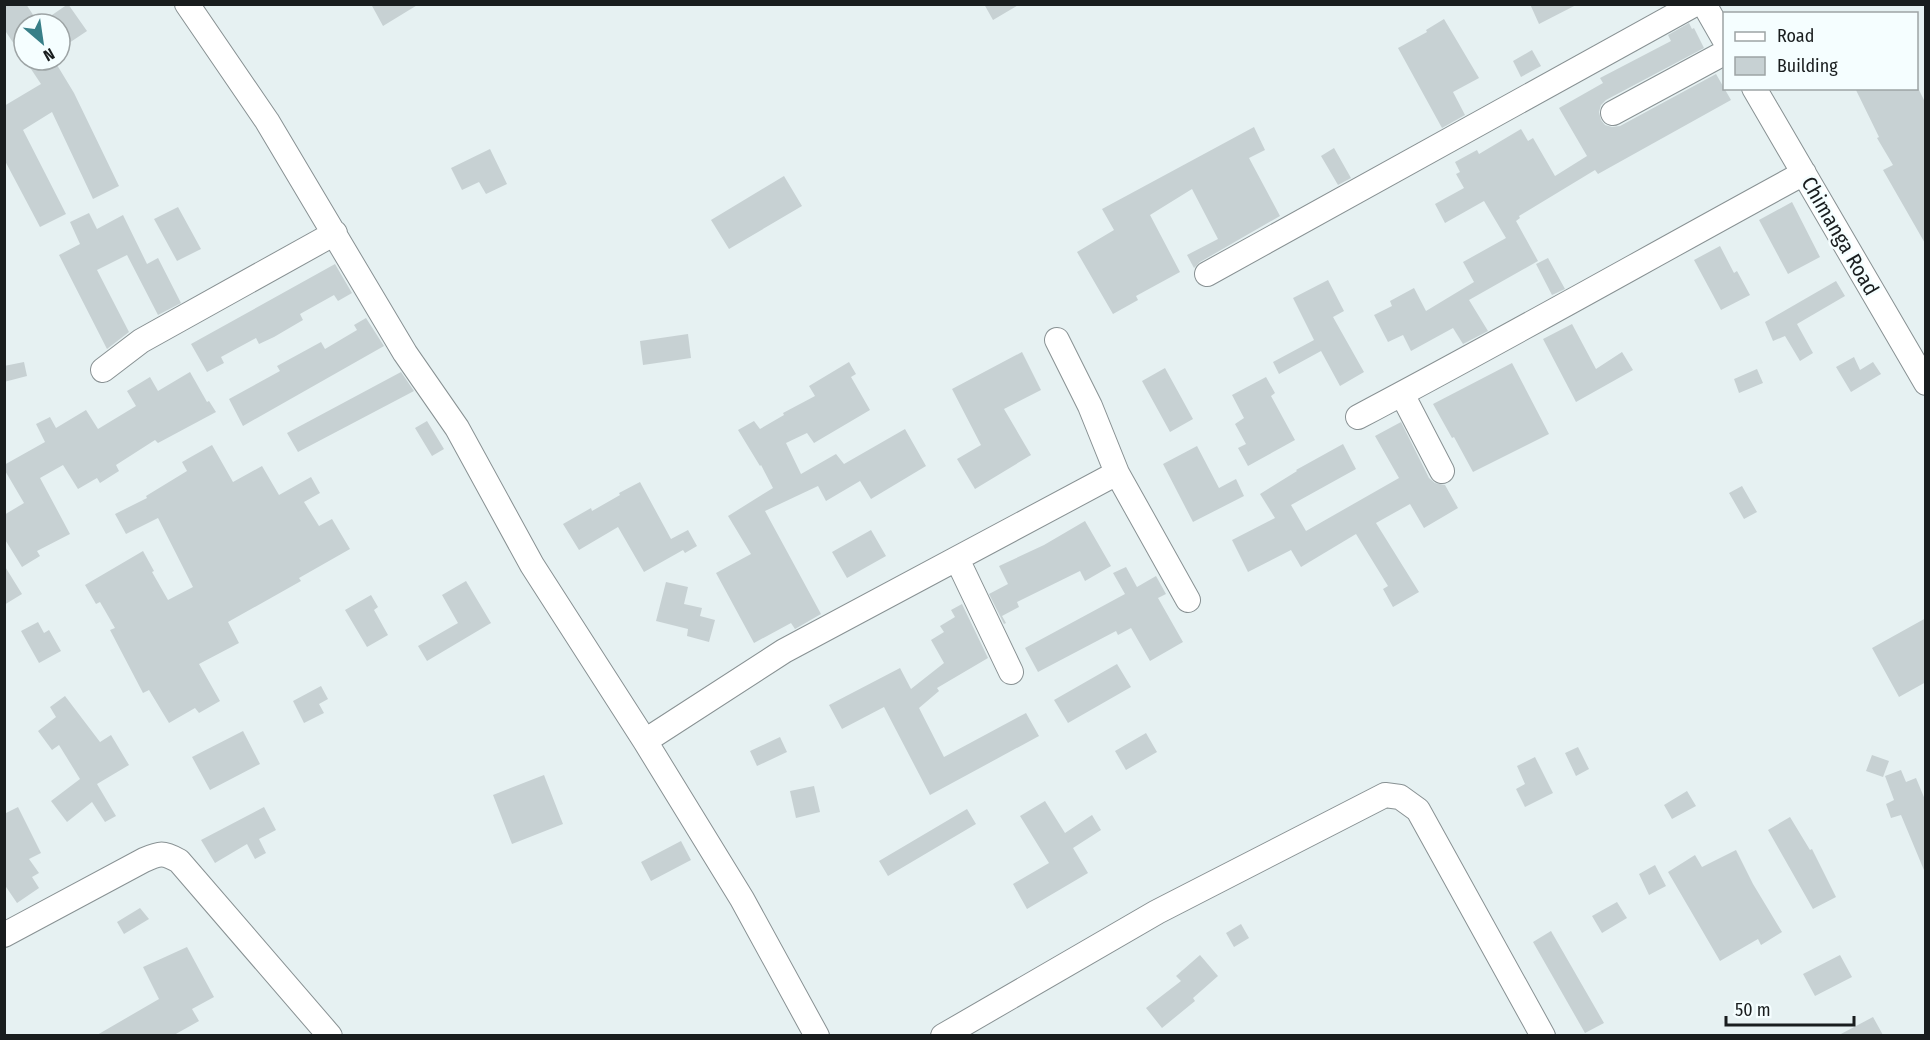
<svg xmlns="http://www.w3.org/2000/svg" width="1930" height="1040" viewBox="0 0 1930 1040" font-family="'Fira Sans Condensed',sans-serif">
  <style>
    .building { fill: #c7d1d3 }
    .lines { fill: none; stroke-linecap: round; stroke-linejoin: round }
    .minor-casing { stroke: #889193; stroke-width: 26 }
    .minor { stroke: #fff; stroke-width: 24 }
    .labels { text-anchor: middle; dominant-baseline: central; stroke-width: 5; stroke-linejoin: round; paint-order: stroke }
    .street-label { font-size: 21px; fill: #191d1e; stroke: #f5feff }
  </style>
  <rect width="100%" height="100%" fill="#e6f1f2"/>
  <path class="building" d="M4 4H26L39 24H24V59L4 29Z
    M68 4 87 31 60 49V24H39Z
    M371 4H419L383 26Z
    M984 4H1020L993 20Z
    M1530 4H1578L1539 24Z
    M1444 19 1479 78 1453 92 1465 115 1442 128 1398 48 1427 32 1426 30Z
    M1689 23 1692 29 1694 28 1704 48 1606 100 1601 105 1599 112 1601 120 1605 125 1612 127 1620 126 1716 74 1731 100 1598 174 1595 170 1519 216 1520 218 1516 221 1538 261 1469 300 1488 331 1463 344 1453 328 1411 351 1403 335 1388 342 1374 315 1392 306 1390 301 1414 288 1426 311 1474 282 1463 262 1506 238 1484 201 1445 223 1435 204 1464 188 1456 174 1460 172 1455 162 1477 150 1479 154 1521 129 1528 141 1533 138 1555 176 1587 156 1559 108 1603 83 1600 78 1671 41 1668 35Z
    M1532 50 1541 66 1521 77 1513 61Z
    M25 60H54L74 93 119 186 93 199 52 112 23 130 66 214 40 227 4 159V106L41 84Z
    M1855 88H1918L1926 104V245L1883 170 1893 165 1877 138 1879 137Z
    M1254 127 1265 150 1249 158 1280 216 1200 262 1194 268 1187 255 1218 239 1192 189 1150 215 1180 272 1136 296 1138 300 1113 314 1077 252 1114 230 1102 209Z
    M1334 148 1351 178 1338 185 1321 156Z
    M490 149 507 184 486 194 479 182 462 190 451 168Z
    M784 176 802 206 729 249 711 220Z
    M1792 202 1820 257 1788 274 1759 220Z
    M178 207 201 249 177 261 154 219Z
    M89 213 97 229 123 215 147 264 158 258 181 303 158 315 127 255 97 270 129 332 107 349 59 255 80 244 70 222Z
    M1720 246 1734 273 1737 271 1750 295 1721 310 1694 260Z
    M1548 258 1565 289 1552 295 1536 264Z
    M335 264 352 293 338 301 334 295 300 314 303 320 274 337 259 344 256 338 221 357 224 363 207 372 191 344Z
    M1328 280 1344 311 1333 317 1364 372 1340 386 1321 351 1279 374 1273 362 1314 340 1293 298Z
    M1836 281 1845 296 1797 324 1813 353 1800 361 1785 336 1773 341 1765 322Z
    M366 318 384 346 243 426 229 399 280 371 277 366 321 342 325 349 357 330 354 325Z
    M1572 324 1596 369 1622 352 1633 370 1576 402 1543 339Z
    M688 334 691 358 643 365 640 341Z
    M1022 352 1041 390 1004 409 1031 455 975 489 957 459 981 445 952 389Z
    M1854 357 1860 370 1873 362 1881 374 1851 392 1836 367Z
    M24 362 27 376 4 382V366Z
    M849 362 856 374 851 377 870 410 814 443 807 433 786 443 801 474 836 454 844 464 905 429 926 466 871 499 860 481 826 501 818 486 765 511 821 614 795 629 791 623 754 643 716 573 751 554 728 516 773 488 761 465 760 466 738 430 754 421 760 429 784 415 783 413 815 396 809 386Z
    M1512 363 1549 434 1473 472 1454 437 1452 438 1433 404Z
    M1165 368 1193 419 1170 432 1142 381Z
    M1757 369 1763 383 1739 393 1734 379Z
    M190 372 207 402 209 401 216 412 158 443 155 440 116 465 119 471 100 483 97 478 78 489 63 465 40 478 70 534 37 551 40 556 22 567 4 538V515L24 503 4 469V465L45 442 36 424 50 417 56 428 86 410 98 429 136 406 127 391 150 377 158 391Z
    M401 372 414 391 298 452 287 433Z
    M1266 377 1275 393 1271 396 1295 440 1248 466 1238 448 1246 444 1235 424 1244 418 1232 395Z
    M427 421 444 449 432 456 415 428Z
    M1401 422 1429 478 1435 483 1445 485 1458 508 1424 528 1410 504 1376 523 1419 592 1393 607 1383 589 1388 586 1356 534 1301 567 1291 550 1248 572 1232 540 1275 518 1260 494 1297 471 1296 470 1343 444 1356 469 1291 505 1306 531 1399 478 1375 436Z
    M212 445 233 482 262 466 279 495 311 477 320 493 304 502 319 526 332 519 350 549 299 578 301 581 228 622 239 643 199 664 220 701 199 713 195 708 169 723 149 690 143 693 110 630 115 628 100 602 96 604 85 585 143 551 154 571 152 572 168 600 193 587 158 518 126 534 115 514 147 498 146 496 187 471 182 462Z
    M1197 446 1219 488 1236 479 1244 496 1193 522 1163 464Z
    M640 482 671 539 688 530 697 546 685 553 683 550 644 572 618 527 579 550 563 524 591 508 592 511 620 495 619 493Z
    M1742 486 1757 512 1744 519 1729 493Z
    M1085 521 1111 566 1085 581 1080 571 1017 602 1019 607 1002 616 1006 623 1004 624 989 594 1008 584 999 566 1044 545Z
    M871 530 886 556 847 578 832 552Z
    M4 565 22 594 4 605Z
    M1126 567 1137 587 1156 576 1166 594 1158 598 1183 642 1150 661 1131 628 1118 635 1116 631 1038 672 1025 648 1125 594 1113 573Z
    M466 581 491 623 427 661 418 646 458 623 442 595Z
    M666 582 688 587 684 604 702 608 700 616 715 620 709 642 687 636 688 629 656 621Z
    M371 595 378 607 374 610 388 635 367 647 345 610Z
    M962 604 988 658 937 688 939 691 919 708 944 757 1026 713 1039 736 930 795 884 707 842 729 829 705 900 668 911 689 944 663 931 640 944 632 940 626 955 617 951 610Z
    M1926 618V682L1899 697 1872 648Z
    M38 622 44 633 49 630 61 651 39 663 21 631Z
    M1117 664 1131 687 1068 723 1054 700Z
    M321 686 328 699 319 704 324 713 304 723 293 701Z
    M65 696 100 742 111 735 129 765 97 784 116 816 105 822 92 802 67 822 51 801 80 779 59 745 52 750 38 731 56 717 50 707Z
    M243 731 260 764 210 790 192 757Z
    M1146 733 1157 752 1126 770 1115 751Z
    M780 737 787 752 757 766 750 751Z
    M1578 747 1589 769 1576 776 1565 753Z
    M1872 755 1889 761 1883 777 1866 771Z
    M1535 757 1553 793 1525 807 1516 789 1525 784 1517 766Z
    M1901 770 1906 782 1916 778 1926 802V875L1901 815 1891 818 1886 804 1894 800 1885 776Z
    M544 775 563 824 512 844 493 795Z
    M814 786 820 812 796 818 790 791Z
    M1687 791 1696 806 1672 819 1664 805Z
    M1045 801 1065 833 1092 815 1101 830 1073 848 1088 873 1027 909 1013 884 1049 863 1020 816Z
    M18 807 41 853 29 859 39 873 32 877 39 888 17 903 4 884V814Z
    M264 807 276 830 259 839 266 853 255 859 247 844 215 863 201 840Z
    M967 809 976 824 888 876 879 861Z
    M1790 817 1810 850 1812 849 1836 897 1813 909 1768 830Z
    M681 841 691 860 651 881 641 862Z
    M1736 850 1753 884 1782 932 1761 945 1758 939 1720 961 1668 872 1695 855 1702 867Z
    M1655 865 1666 886 1649 895 1639 874Z
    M1617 902 1627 918 1602 933 1592 916Z
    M140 908 149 919 124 934 117 922Z
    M1241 924 1249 938 1234 947 1226 933Z
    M1551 931 1604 1023 1585 1033 1533 942Z
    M187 947 214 997 192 1009 199 1021 174 1035H97L159 999 143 967Z
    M1200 955 1218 976 1193 998 1195 1001 1162 1028 1146 1008 1181 981 1176 976Z
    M1840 955 1852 977 1815 996 1803 974Z
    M1873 1017 1883 1035H1839Z"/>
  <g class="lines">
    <g class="minor-casing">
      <path id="minor" d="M187 4 267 121 405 353 457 428 532 565 645 741 742 899 817 1036
        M1704 4 1724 39
        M1754 88 1926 383
        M1613 113 1724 53
        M1207 274 1695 4
        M1057 340 1090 406 1117 473 1188 600
        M103 370 141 341 335 233
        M1402 394 1442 471
        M1358 417C1508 338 1655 254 1804 173
        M957 559 1011 672
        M645 741 784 651 1117 473
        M4 935 144 860C160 853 163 852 179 861L330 1036
        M943 1036 1157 912 1385 795 1400 797 1418 810 1543 1036"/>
    </g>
    <use href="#minor" class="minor"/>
  </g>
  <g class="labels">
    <g class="street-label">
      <text transform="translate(1840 236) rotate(60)">Chimanga Road</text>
    </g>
  </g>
  <rect width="1930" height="1040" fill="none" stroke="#191d1e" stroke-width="12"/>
  <rect x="1723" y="12" width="195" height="78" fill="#f5feff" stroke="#9da4a5" stroke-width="1.5"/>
  <rect x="1735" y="32" width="30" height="9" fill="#ffffff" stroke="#9da4a5" stroke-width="1.5"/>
  <text x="1777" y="42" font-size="18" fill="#191d1e">Road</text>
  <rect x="1735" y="57" width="30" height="18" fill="#c7d1d3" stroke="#9da4a5" stroke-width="1.5"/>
  <text x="1777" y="72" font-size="18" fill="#191d1e">Building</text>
  <g transform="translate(42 42) rotate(151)"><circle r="28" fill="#f5feff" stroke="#9da4a5" stroke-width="1.5"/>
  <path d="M0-4.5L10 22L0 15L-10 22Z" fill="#387f88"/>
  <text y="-9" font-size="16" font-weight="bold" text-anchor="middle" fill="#191d1e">N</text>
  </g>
  <path d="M1726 1016v9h128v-9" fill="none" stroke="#191d1e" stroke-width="3"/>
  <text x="1735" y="1016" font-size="18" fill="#191d1e" stroke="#f5feff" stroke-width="4.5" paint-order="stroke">50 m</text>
</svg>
